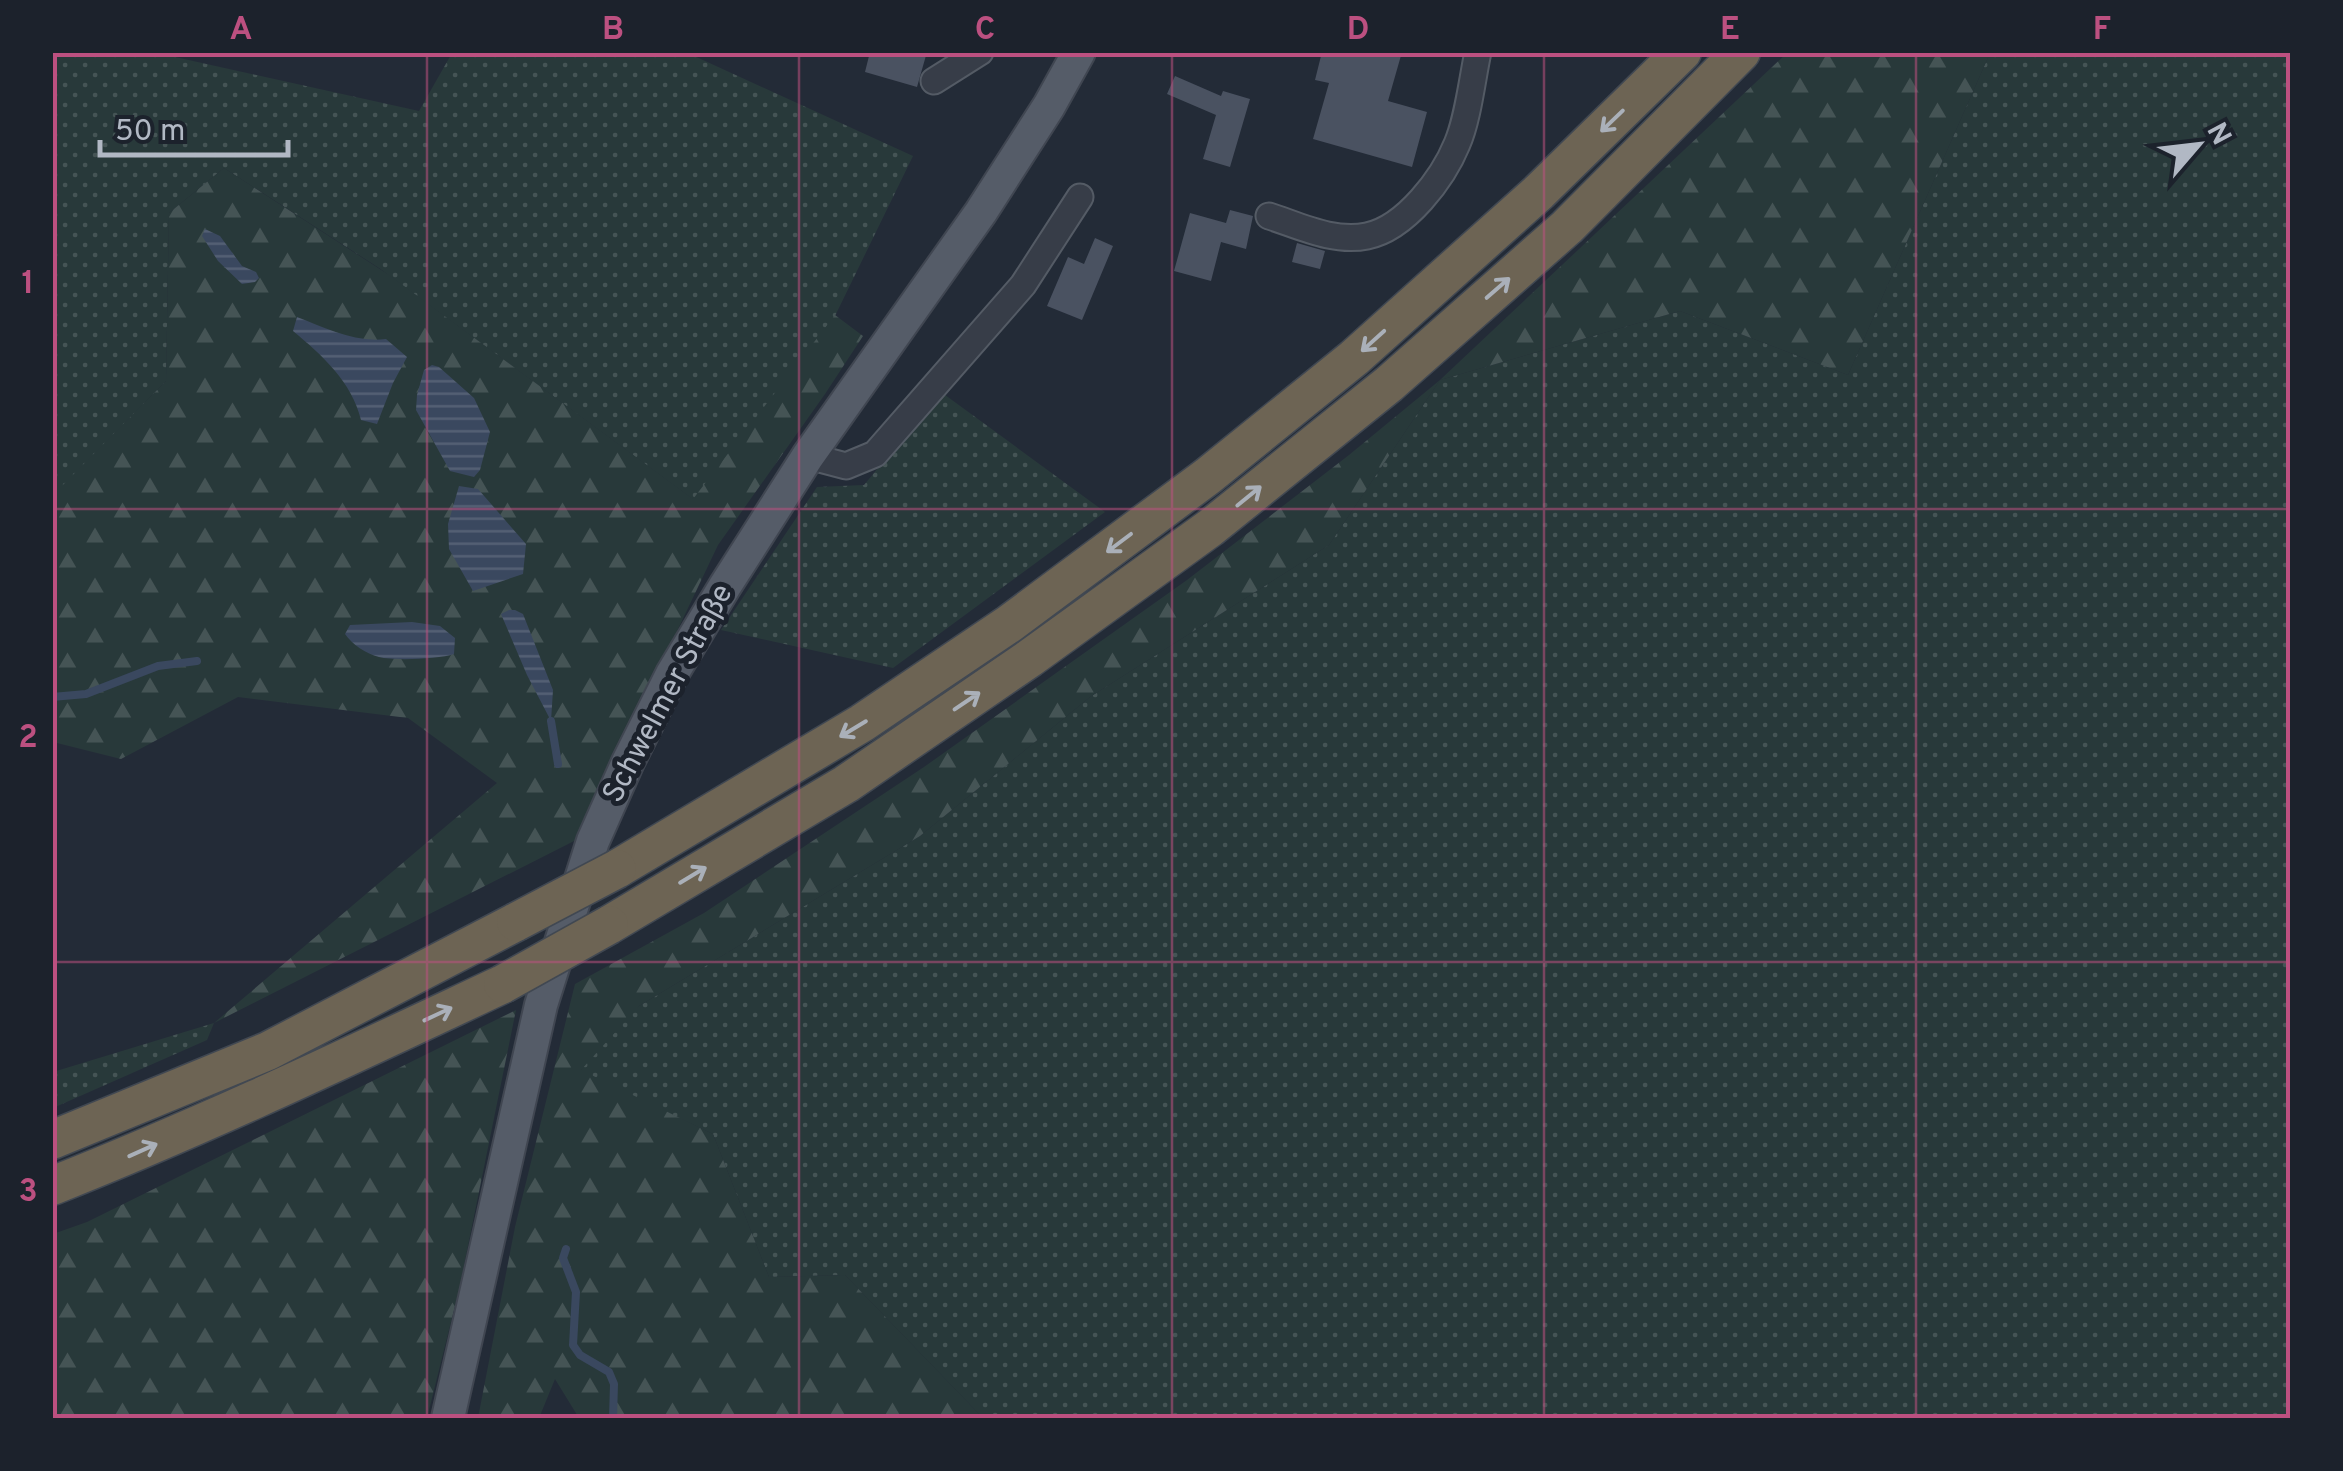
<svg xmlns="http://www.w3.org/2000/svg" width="2343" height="1471" viewBox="0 0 2343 1471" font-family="Overpass,sans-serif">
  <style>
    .grass { fill: url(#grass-dots) }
    .forest { fill: url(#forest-firs) }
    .water { fill: url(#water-rules) }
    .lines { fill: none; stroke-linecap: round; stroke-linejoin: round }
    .stream { stroke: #3a485f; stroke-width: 8 }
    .building { fill: #4a5261 }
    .minor-casing { stroke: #545b65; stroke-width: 29 }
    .major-casing { stroke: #404651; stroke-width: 36 }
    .highway-casing { stroke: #414852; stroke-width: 41 }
    .minor { stroke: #373d48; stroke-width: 25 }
    .major { stroke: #555c68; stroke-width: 32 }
    .highway { stroke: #6d6454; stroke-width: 38 }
    .highway-bridge-casing { stroke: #414852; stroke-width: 41; stroke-linecap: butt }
    .highway-bridge { stroke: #6d6454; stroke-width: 38 }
    .oneway { stroke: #aab0b9 }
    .grid { fill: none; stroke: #bc5080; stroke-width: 2.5; stroke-opacity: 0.55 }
    .labels { text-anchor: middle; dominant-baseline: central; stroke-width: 10; stroke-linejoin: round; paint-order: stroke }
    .street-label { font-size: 30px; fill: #b1b8c4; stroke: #1c222c }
    .neatline { fill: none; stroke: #bc5080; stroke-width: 4 }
    .grid-label { font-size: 32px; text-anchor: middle; font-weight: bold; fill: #bc5080 }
  </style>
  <defs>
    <pattern id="grass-dots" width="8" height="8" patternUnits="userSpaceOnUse" patternTransform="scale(2.5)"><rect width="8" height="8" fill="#28393a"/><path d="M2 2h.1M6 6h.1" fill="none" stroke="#455455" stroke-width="1.8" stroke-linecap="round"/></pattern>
    <pattern id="forest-firs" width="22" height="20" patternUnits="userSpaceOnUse" patternTransform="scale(2.5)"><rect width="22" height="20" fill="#28393a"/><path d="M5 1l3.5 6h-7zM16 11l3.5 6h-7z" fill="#455455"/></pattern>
    <pattern id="water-rules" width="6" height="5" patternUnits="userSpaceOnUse" patternTransform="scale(2.5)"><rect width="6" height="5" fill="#3a485f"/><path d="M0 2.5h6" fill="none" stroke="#546074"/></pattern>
  </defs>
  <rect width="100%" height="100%" fill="#232b37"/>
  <path class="grass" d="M53 53H157L419 111 452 53H692V55L913 156 835 316 694 500 379 268 224 168 169 213 166 381 53 496Z
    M1990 53H2290V1418H983L845 1275 769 1277 713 1134 580 1071 618 1022 639 1006 920 836 1090 697 1329 545 1440 380 1680 311 1848 375Z
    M941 392 1105 512 893 668 721 630 817 487 864 485Z
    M214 1023 207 1040 53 1108V1072Z"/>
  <path class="forest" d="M1787 53H1990L1848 375 1680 311 1440 380 1329 545 1090 697 920 836 639 1006 581 1070 713 1134 769 1277 845 1275 983 1418H579L555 1379 539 1418H478L515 1227 575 984 704 913 924 767 1187 580 1349 455 1440 380Z
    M224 168 389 275 693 499 835 315 863 336 825 394 718 545 578 839 214 1023 497 783 408 718 238 697 121 759 53 742 52 496 166 381 169 213Z
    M516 1010 459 1290 427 1418H53V1234L87 1222Z"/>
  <path class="water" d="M205 229 220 236 242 266 256 272 259 278 255 282 242 284 218 261 202 236Z
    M297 317C326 328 355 343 386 339L407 357 393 383 377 424 361 420C352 382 322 355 293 331Z
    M432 365 439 367 474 398 490 432 480 470 474 477 450 471 416 410 417 395 424 370Z
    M459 486 478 489 526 544 523 574 473 591 449 549 448 524Z
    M509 610H515L523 614 553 690 551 721 527 675 501 614Z
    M412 622 440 626 455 638 454 654C439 659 394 661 379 657 366 654 352 644 345 634L350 625Z"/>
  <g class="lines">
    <path class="stream" d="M52 697 86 694 158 666 197 661
      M551 721 558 764
      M566 1249 563 1258 576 1292 573 1345 580 1355 609 1372 614 1384 613 1418"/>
  </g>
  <path class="building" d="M870 52H927L917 87 865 72Z
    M1322 52H1402L1388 101 1427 112 1412 167 1313 139 1329 83 1315 80Z
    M1175 76 1221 96 1223 91 1250 99 1230 167 1203 159 1216 115 1167 94Z
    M1230 210 1253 216 1246 249 1221 242 1211 281 1174 271 1190 213 1226 223Z
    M1095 238 1113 246 1082 320 1047 306 1068 257 1084 264Z
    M1297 243 1325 251 1320 269 1292 262Z"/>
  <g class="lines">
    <g class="minor-casing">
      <path id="minor" d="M934 81 980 52
        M1269 216C1300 226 1334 243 1367 236 1406 228 1443 178 1457 144 1468 119 1472 80 1478 52
        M808 456 846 466 875 454 1023 285 1080 197"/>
    </g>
    <g class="major-casing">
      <path id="major" d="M448 1418 541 1005 593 841 628 762 672 674 725 586 808 456 981 212 1049 106 1079 52"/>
    </g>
    <g class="highway-casing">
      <path id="highway" d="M617 869 862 723 1009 624 1208 476 1354 358 1539 192 1682 52
        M609 925 846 784 1030 658 1210 528 1389 384 1567 227 1741 52
        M52 1140 268 1051 516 922
        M52 1186C206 1125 354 1054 503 984"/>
    </g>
    <use href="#minor" class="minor"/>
    <use href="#major" class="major"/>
    <use href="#highway" class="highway"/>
    <g class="highway-bridge-casing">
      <path id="highway-bridge" d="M516 922 617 869
        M503 984 609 925"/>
    </g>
    <use href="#highway-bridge" class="highway-bridge"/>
  </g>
  <defs><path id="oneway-shaft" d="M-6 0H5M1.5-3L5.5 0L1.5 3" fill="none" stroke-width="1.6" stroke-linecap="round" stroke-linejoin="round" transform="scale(2.5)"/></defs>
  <g class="oneway">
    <use href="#oneway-shaft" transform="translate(1612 121) rotate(136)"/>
    <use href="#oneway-shaft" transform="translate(1498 288) rotate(-41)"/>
    <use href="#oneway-shaft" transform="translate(1373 341) rotate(138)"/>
    <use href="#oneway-shaft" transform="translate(1249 496) rotate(-39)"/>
    <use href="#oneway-shaft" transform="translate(1119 543) rotate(143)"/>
    <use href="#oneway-shaft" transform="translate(967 701) rotate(-34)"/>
    <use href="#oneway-shaft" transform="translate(853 729) rotate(149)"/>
    <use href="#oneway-shaft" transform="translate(693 875) rotate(-31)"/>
    <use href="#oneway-shaft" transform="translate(438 1014) rotate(-25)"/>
    <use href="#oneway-shaft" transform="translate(143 1150) rotate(-24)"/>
  </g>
  <path class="grid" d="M427 52V1418M799 52V1418M1172 52V1418M1544 52V1418M1916 52V1418M52 509H2290M52 962H2290"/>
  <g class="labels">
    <g class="street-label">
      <text transform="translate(669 694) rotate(-62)">Schwelmer Straße</text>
    </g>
  </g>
  <rect width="2343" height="1471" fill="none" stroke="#1c222c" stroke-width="110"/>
  <g transform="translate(2198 145) rotate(62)" stroke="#1c222c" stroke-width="8" paint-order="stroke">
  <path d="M0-8L18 38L0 25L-18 38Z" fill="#b1b8c4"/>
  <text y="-15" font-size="28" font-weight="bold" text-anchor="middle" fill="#b1b8c4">N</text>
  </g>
  <path d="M100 140v15h188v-15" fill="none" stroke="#b1b8c4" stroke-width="5"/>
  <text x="115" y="140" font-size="30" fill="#b1b8c4" stroke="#1c222c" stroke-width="8" paint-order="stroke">50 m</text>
  <rect x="55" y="55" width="2233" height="1361" class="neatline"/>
  <g class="grid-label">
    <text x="241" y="39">A</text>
    <text x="613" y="39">B</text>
    <text x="985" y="39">C</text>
    <text x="1358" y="39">D</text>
    <text x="1730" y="39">E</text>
    <text x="2102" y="39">F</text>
    <text x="28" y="293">1</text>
    <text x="28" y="747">2</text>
    <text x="28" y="1201">3</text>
  </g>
</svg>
